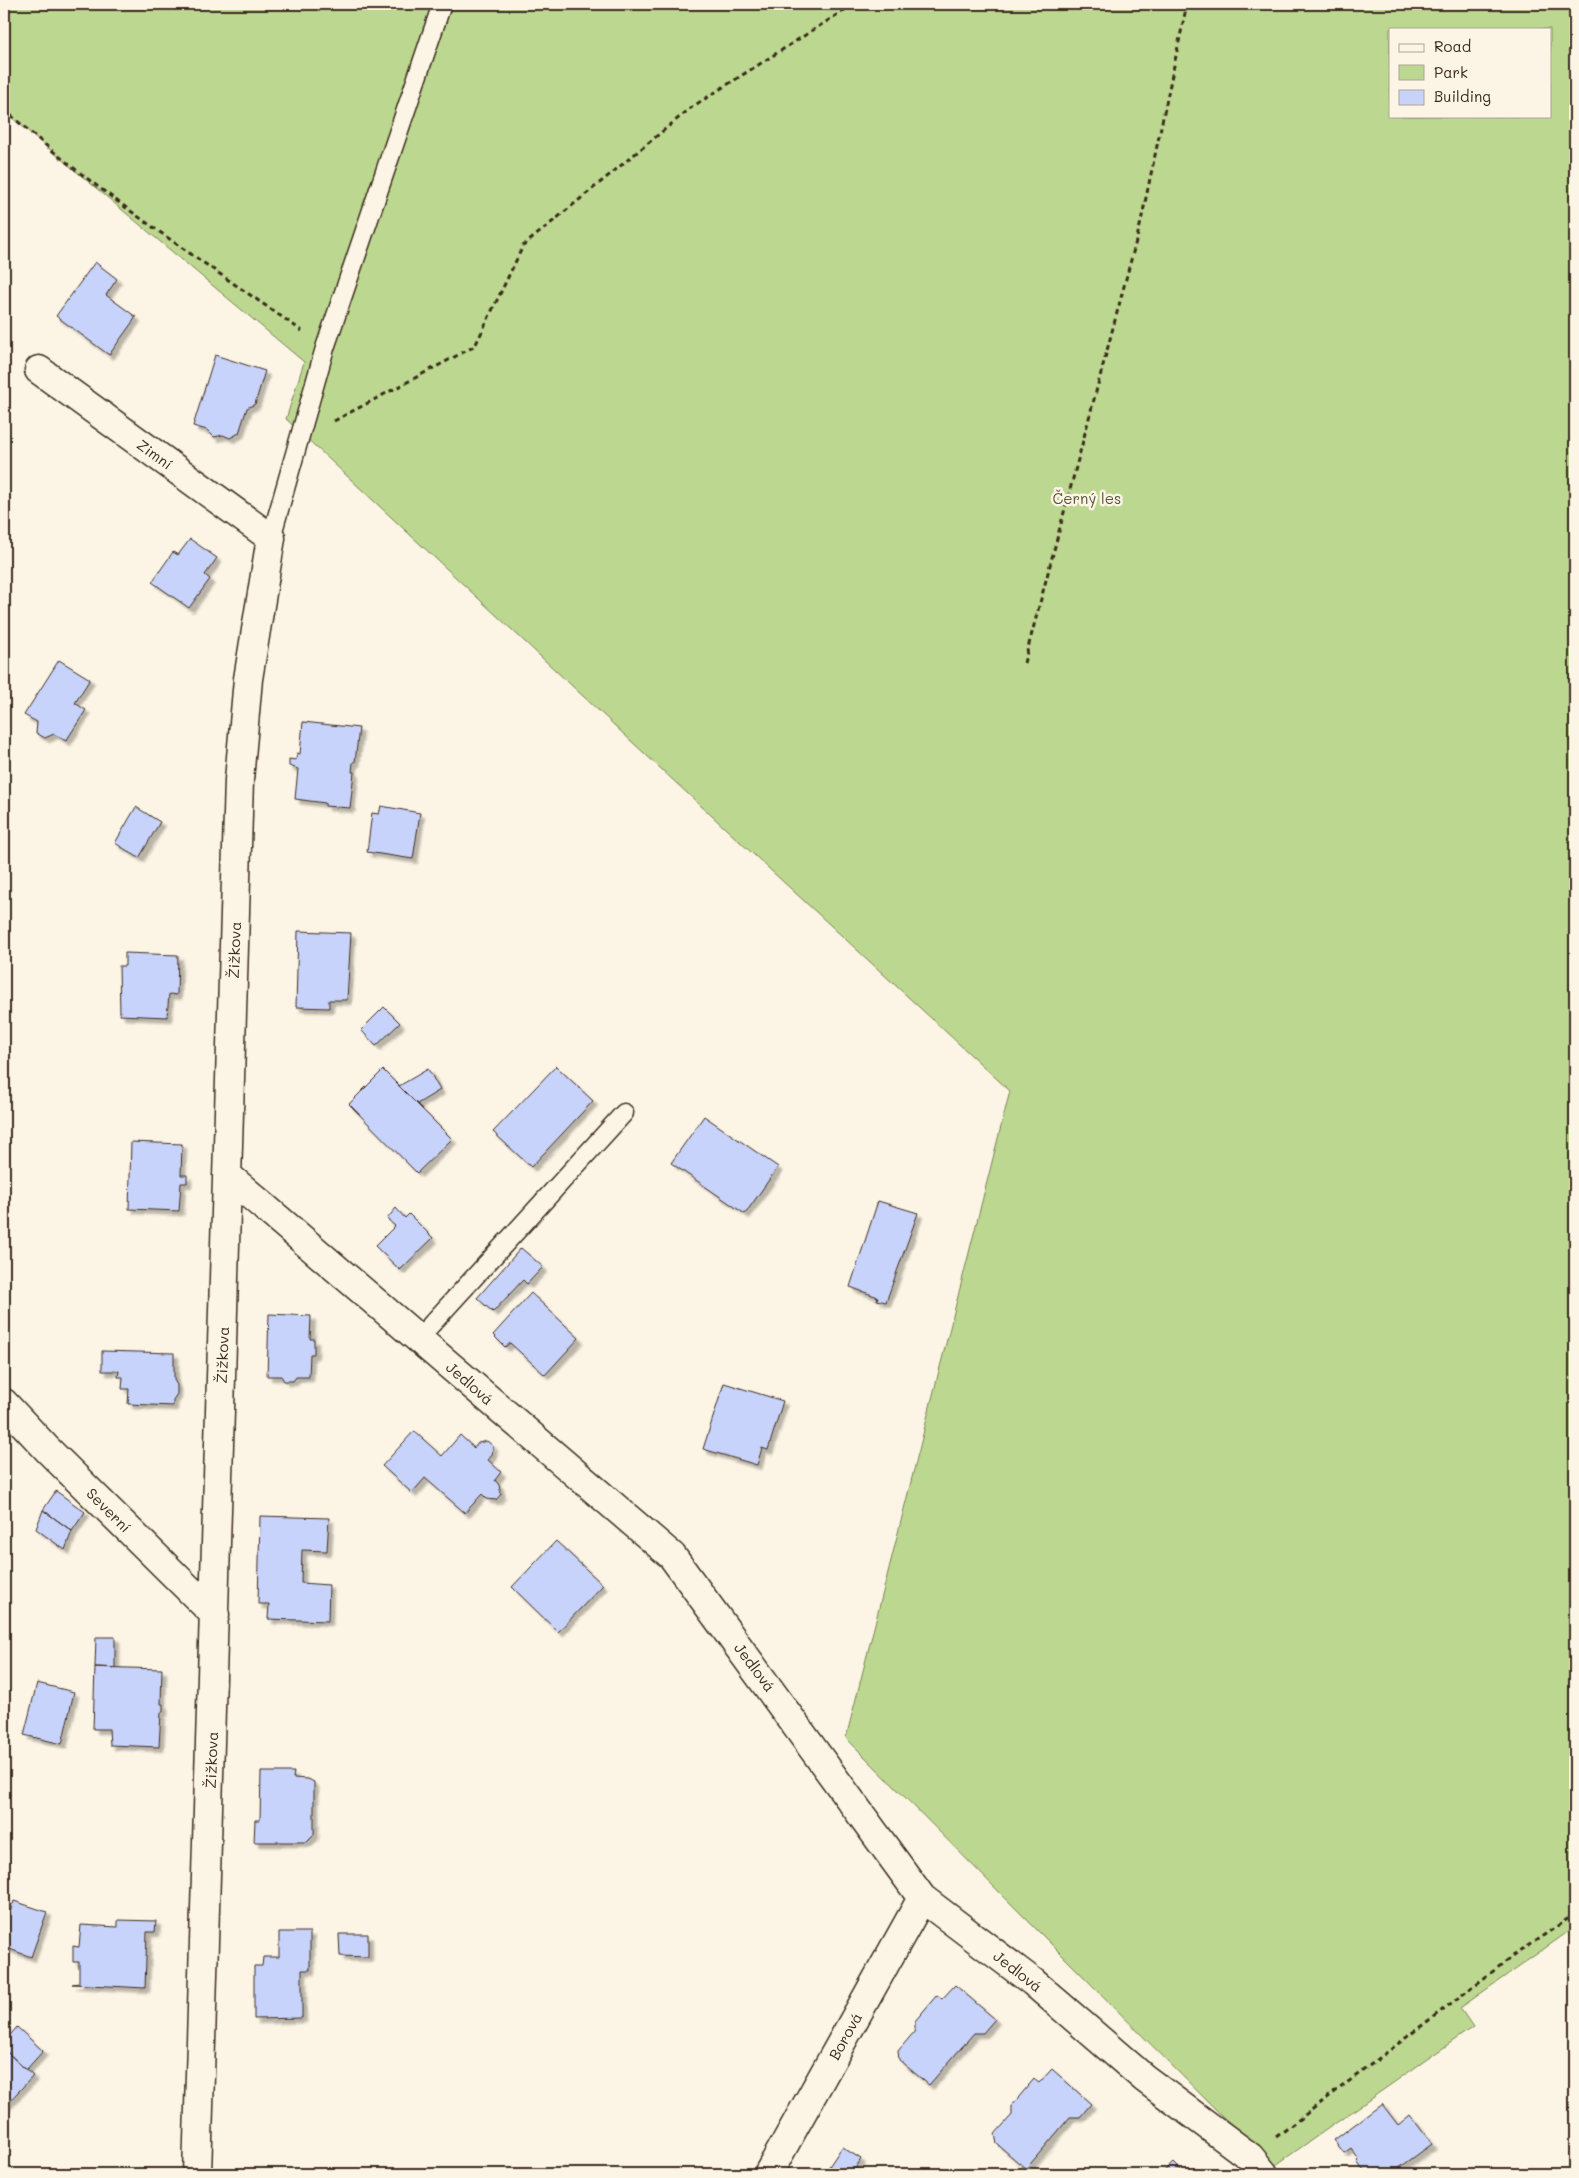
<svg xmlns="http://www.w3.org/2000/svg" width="1579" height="2178" viewBox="0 0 1579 2178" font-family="Mali,sans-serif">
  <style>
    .green { fill: #bcd890; stroke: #7c8157; fill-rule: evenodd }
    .building { fill: #c8d3fb; stroke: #3b2a1e; filter: url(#shadow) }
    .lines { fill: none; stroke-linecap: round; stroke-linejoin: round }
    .lane-casing { stroke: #3b2a1e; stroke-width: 21 }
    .street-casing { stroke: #3b2a1e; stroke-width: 31 }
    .path { stroke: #3b2a1e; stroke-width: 3; stroke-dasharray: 5 4; stroke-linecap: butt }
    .lane { stroke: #fcf5e5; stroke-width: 18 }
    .street { stroke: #fcf5e5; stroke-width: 28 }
    .labels { text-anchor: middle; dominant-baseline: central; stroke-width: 5; stroke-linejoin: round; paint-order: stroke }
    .street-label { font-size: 15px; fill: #3b2a1e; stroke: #fcf5e5 }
    .park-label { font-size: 15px; fill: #5b563a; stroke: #fcf5e5 }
  </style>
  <defs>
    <filter id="shadow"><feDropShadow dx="4.5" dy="4.5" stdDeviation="1" flood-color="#0004"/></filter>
  </defs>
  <rect width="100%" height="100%" fill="#fcf5e5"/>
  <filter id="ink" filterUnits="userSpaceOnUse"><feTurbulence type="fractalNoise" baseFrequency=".02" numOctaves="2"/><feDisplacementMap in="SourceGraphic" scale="10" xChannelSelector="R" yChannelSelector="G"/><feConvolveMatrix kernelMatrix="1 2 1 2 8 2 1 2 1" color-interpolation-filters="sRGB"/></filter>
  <g filter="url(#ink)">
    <path class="green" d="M4 4H1575V1927L1460 2008 1473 2027 1273 2167 846 1738 1010 1091 674 781 286 419 304 362 4 111ZM1390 29H1550V116H1390Z"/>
    <path class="building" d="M95 262 117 279 106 295 136 317 109 355 56 316Z
      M215 355 265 371 255 404 247 408 239 433 230 438 223 435 214 437 207 430 193 426Z
      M190 539 217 558 205 575 210 579 189 608 152 582 173 552 178 555Z
      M59 660 90 679 75 703 86 710 66 741 54 734 45 738 36 733 37 722 24 715Z
      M303 722 359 728 355 762H353L352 772H354L350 808 325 806V803L295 799 298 769 289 766V759L296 760 297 753 300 754Z
      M381 806 420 813 413 859 367 852 372 813 379 814Z
      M136 807 160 822 139 858 115 843Z
      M298 931 351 933 347 1000H329V1008L296 1007Z
      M125 953 178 955 177 995 169 994 167 1017 120 1015 119 966H125Z
      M384 1007 400 1023 376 1046 361 1030Z
      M556 1066 593 1101 531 1167 493 1132Z
      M428 1069 440 1090 417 1104 399 1086Z
      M383 1070 452 1139 417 1173 349 1104Z
      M704 1116 778 1167 745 1214 671 1163Z
      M131 1142 182 1144 181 1175H187V1183H181L179 1211 129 1209Z
      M878 1201 918 1213 886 1302 877 1300 878 1297 850 1287Z
      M396 1208 405 1218 409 1214 433 1238 400 1270 375 1246 395 1226 387 1219Z
      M521 1248 543 1267 527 1284 523 1280 493 1312 477 1298Z
      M531 1293 579 1338 545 1375 510 1343 505 1347 493 1335Z
      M269 1314 311 1316 310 1339H314V1354H310L309 1377H296L293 1381H284L281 1376H267Z
      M102 1351 174 1353V1380L177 1385V1394L173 1400V1406L128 1404 129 1389H122L123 1377H118L119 1371H102Z
      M724 1383 783 1401 768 1450 762 1448 757 1465 703 1449Z
      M414 1431 442 1456 460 1435 474 1448 478 1443 487 1441 493 1446 492 1455 488 1460 501 1472 495 1480 499 1485 501 1494 496 1500 487 1499 482 1494 465 1513 425 1478 412 1493 382 1466Z
      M56 1491 85 1512 72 1531 43 1510Z
      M43 1510 72 1531 65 1550 36 1529Z
      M260 1516 329 1518 327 1551 302 1550 301 1583 329 1585 328 1621 268 1619 269 1604H258Z
      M556 1541 603 1585 558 1632 512 1587Z
      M96 1637H115V1668L95 1667Z
      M95 1667 162 1669 161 1704H163V1712H161L159 1747 110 1745 109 1729H93Z
      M37 1683 74 1692 62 1744 24 1735Z
      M261 1772H294L293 1778 308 1779 314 1782V1835L307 1842H254L255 1820H260Z
      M14 1901 47 1912 31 1957 4 1947V1928Z
      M118 1920 156 1921 155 1932H147L145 1988 72 1984 79 1983V1962H73V1946L79 1947 81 1925 118 1927Z
      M279 1932H310V1970H302V2018L254 2019V1966H262L263 1957H279Z
      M339 1934H368V1957L340 1956Z
      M955 1985 995 2019 983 2033H974L929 2085 899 2060 898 2051 915 2031V2021L937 1995 942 1999Z
      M17 2027 43 2051 26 2070 4 2049V2042Z
      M6 2051 33 2076 4 2107V2054Z
      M1052 2069 1091 2104 1080 2117H1070L1026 2169 997 2144 995 2134 1012 2115V2105L1034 2079 1039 2083Z
      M1382 2104 1398 2125 1410 2115 1432 2144 1391 2174H1366L1357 2162 1359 2160 1351 2148 1344 2153 1334 2140Z
      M842 2147 861 2159 852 2174H824Z
      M1173 2163 1184 2174H1161Z"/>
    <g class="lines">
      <g class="lane-casing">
        <path id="lane" d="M271 538 325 348 442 4
          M418 1339 624 1113"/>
      </g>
      <g class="street-casing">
        <path id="street" d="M39 370 271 538 248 679 239 780 197 2174
          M227 1175 672 1556 922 1898 1033 1982 1144 2078 1250 2157 1264 2174
          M4 1403 48 1450 215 1615
          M768 2174 922 1898"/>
      </g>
      <path class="path" d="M4 109C95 192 201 260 302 331
        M334 421 475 346 523 246 692 107 854 4
        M1024 663 1140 226 1187 4
        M1276 2137 1513 1956 1575 1914"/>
      <use href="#lane" class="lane"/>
      <use href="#street" class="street"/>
    </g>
  </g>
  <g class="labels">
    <g class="street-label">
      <text transform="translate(155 454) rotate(36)">Zimní</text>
      <text transform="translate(234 950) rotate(-88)">Žižkova</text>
      <text transform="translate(222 1355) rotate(-88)">Žižkova</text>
      <text transform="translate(470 1383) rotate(41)">Jedlová</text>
      <text transform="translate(109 1510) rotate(45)">Severní</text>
      <text transform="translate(755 1667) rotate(53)">Jedlová</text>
      <text transform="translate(211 1760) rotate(-88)">Žižkova</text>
      <text transform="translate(1018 1971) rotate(38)">Jedlová</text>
      <text transform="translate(845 2036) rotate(-61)">Borová</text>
    </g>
    <g class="park-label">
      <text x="1087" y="498">Černý les</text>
    </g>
  </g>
  <rect width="1579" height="2178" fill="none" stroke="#fcf5e5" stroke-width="20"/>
  <rect x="10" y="10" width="1559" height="2158" fill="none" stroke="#3b2a1e" stroke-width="2" filter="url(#ink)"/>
  <rect x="1389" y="28" width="162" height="90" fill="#fcf5e5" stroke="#afa495"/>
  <rect x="1399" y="44" width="25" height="8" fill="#fcf5e5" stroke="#afa495"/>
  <text x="1434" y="52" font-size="15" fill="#3b2a1e">Road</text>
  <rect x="1399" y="65" width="25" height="15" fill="#bcd890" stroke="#afa495"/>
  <text x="1434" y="78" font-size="15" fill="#3b2a1e">Park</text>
  <rect x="1399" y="90" width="25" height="15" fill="#c8d3fb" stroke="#afa495"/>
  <text x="1434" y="102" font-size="15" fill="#3b2a1e">Building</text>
</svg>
